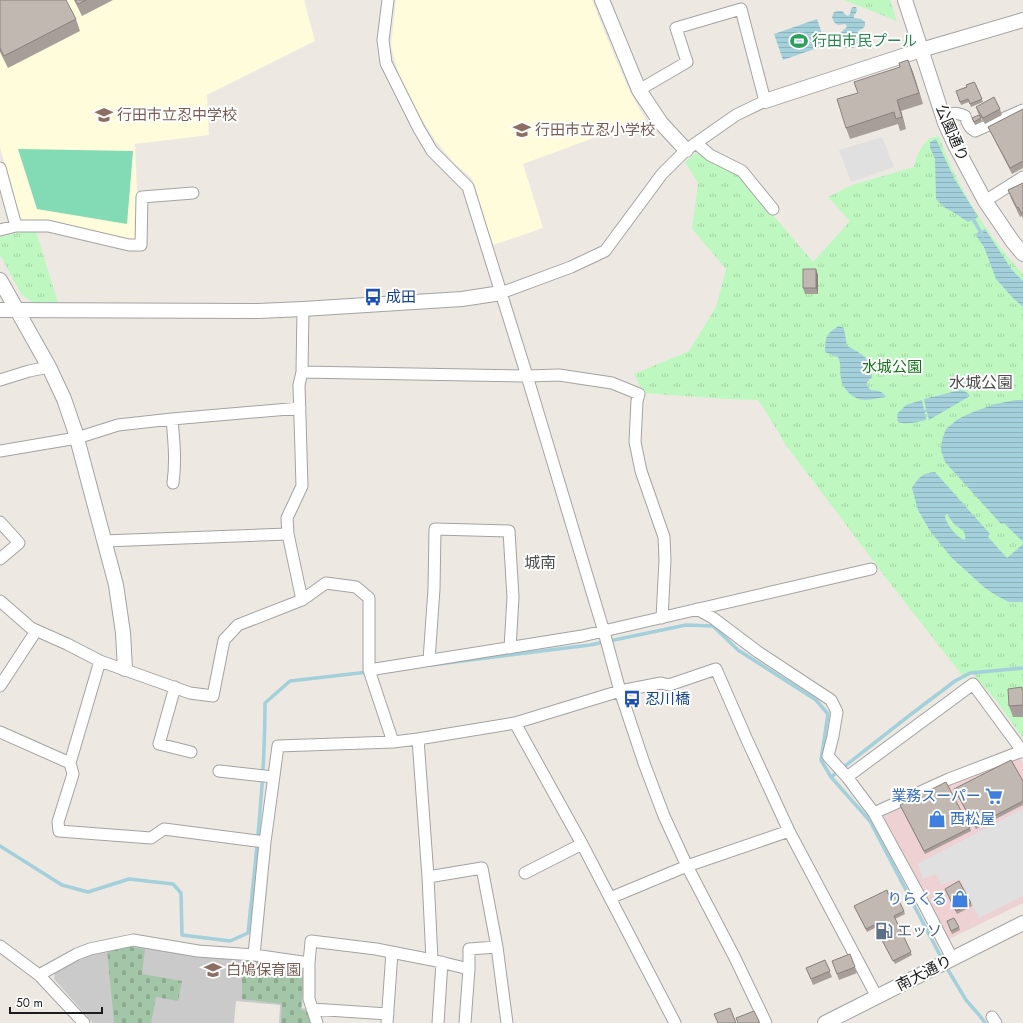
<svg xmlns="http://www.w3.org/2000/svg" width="1023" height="1023" viewBox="0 0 1023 1023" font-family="Jost,'Noto Sans JP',sans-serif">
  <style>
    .commercial { fill: #eed1d2 }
    .education { fill: #fefcdb }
    .religious { fill: #cacaca }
    .cemetery { fill: url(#cemetery-stones) }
    .park { fill: url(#park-tufts) }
    .pitch { fill: #82dbb4 }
    .parking { fill: #e0e0e0 }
    .water { fill: url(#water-rules); fill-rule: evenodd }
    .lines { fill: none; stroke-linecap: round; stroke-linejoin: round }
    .stream { stroke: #a3d0da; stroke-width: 3.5 }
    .minor-casing { stroke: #a3a3a3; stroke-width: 13 }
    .tertiary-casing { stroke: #a3a3a3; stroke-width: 16 }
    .minor { stroke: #fff; stroke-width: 11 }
    .tertiary { stroke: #fff; stroke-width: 14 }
    .wall { fill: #a79e99 }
    .shaded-wall { fill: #88817d }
    .building { fill: #c2b8b2; stroke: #88817d }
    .labels { text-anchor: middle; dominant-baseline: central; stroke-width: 4; stroke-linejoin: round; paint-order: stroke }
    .leisure-label { font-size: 15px; fill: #27864d; stroke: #fff; text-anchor: start }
    .education-label { font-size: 15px; fill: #785e54; stroke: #fff; text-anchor: start }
    .street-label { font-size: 15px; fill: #1c1c1c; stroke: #fff }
    .transit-label { font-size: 15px; fill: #164399; stroke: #fff; text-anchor: start }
    .park-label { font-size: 15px; fill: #0e7612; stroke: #fff }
    .shop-label { font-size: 15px; fill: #366cbe; stroke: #fff; text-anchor: end }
    .service-label { font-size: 15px; fill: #4e5e75; stroke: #fff; text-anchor: start }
    .neighbourhood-label { font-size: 16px; fill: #4f4f4f; stroke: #fff }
  </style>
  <defs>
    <pattern id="cemetery-stones" width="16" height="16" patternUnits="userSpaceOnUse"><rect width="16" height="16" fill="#a4c6a8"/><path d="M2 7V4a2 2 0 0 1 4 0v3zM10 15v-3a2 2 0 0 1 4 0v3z" fill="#8daa90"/></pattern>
    <pattern id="park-tufts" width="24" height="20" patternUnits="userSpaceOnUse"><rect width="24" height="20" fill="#bff7c1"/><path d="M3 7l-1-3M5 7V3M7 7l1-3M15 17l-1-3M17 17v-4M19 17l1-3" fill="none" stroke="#a4d3a5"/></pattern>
    <pattern id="water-rules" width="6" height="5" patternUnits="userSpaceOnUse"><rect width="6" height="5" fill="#a3d0da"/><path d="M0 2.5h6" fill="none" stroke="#8cb2ba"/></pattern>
  </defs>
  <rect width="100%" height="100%" fill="#ede9e2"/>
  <path class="commercial" d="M1019 757 1023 763V903L949 939 881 818 950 782Z"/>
  <path class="education" d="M0 0H304L315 41 207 95 209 135 135 144 137 194 135 240 21 222 0 147Z
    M396 0H592L613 53 629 90 645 119 523 164 543 228 493 245 472 178 455 164 435 140 410 101 398 72 391 46Z"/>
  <path class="religious" d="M125 945 305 965 302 1008 308 1009 312 1023H279L280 1005 236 1001 234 1023H93L54 979 55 972 107 947Z"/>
  <path class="cemetery" d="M121 946 145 949 142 974 182 981 178 1001 156 997 151 1023H114L107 949Z
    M242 959 305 966 301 1010 308 1011 312 1023H281L282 1004 242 999Z"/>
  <path class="park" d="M844 0H890L897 21Z
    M939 136C943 147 948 159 953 170 971 208 995 244 1023 274V738L995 699 982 685 973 673 965 679 882 573 875 563 785 444 768 415 758 400 726 399 643 393 634 374 689 351 716 307 726 269 692 229 698 183 685 162 696 153 739 175 813 262 850 221 828 197 852 185 914 167C916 157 923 141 932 137 934 137 937 137 939 136Z
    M36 231 58 303H34L22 295 0 255V237L20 232Z"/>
  <path class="pitch" d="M18 149 133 151 127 224 37 209Z"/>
  <path class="parking" d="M882 137 894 167 851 182 839 150Z
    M1023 809V896L979 918 960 879 941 885 936 874 923 879 917 864Z"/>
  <path class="water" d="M853 7H856L857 10 856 13 854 15V18L861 19 865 22V26L862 29 858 31C858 34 859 38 859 41 857 51 842 51 839 40 839 38 839 36 840 33L846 28 847 26 845 24 838 25 834 22 832 17 834 12 838 11H842L846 15 848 16 850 14 851 9Z
    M817 19 826 45 783 60 774 34Z
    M936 139 954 178 978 217 968 222 956 214 944 207 936 199 935 159 930 148V142Z
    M985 229 1012 270 1023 281V307L1012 297 996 279 984 247 975 234Z
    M839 326 844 328 847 346C862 354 872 358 872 377L867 382C868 393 874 389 881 392 883 393 885 395 886 397 872 399 859 404 848 392 845 388 841 384 841 378 839 370 842 366 838 357L825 352C826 336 825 335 839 326Z
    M960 390C965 391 967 392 970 396L929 420 927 412H925L926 420C918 422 906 425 898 422L897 414 906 405 922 400 924 410H926L924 399Z
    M1016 400H1023V542L1004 523 1001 524 945 462 941 450 942 440 946 429 958 419 973 412 995 404Z
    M935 472 990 534 988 537 1007 558 1023 544V602H1009L997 596 985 588 952 558 930 531 918 510 912 488C919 477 922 473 935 472ZM947 514C950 518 952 522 955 525 962 530 966 530 965 540 957 538 946 524 945 516Z"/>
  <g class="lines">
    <path class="stream" d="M973 219 983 236
      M431 665 590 645 686 625 713 626 738 650 816 700 828 714 821 760 831 777 870 821 942 959
      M831 777 910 715 955 681 970 673 1023 668
      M0 846 62 885 88 892 129 879 173 884 181 893 182 935 230 941 248 933C256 857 265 779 265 703L290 681 368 672
      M945 965 966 1000 980 1016 985 1023"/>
    <g class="minor-casing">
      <path id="minor" d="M388 0 383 40 386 63 419 129 432 151 468 187 527 376 604 632 620 691 644 763 664 816 687 866 735 958 766 1023
        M943 116C952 113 955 112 965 116 967 122 969 128 975 131L1023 110
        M696 143 710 155 742 171 773 209
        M0 168 16 226
        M985 201 1023 177
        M0 230 16 226H48L129 245H141L142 197 193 193
        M501 293 571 267 605 251 662 174 686 150 736 115 765 101 741 9 676 28 687 62 639 90
        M302 372 527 376 559 375 612 383 639 394 637 401 635 442 641 471 664 537 665 560 662 618
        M0 380 29 371 49 367
        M172 419C174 441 176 462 173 483
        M0 451 77 438 118 425 172 419 300 408
        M0 522 19 543 0 559
        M288 534 302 600 326 583 356 587 369 598V670L393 742
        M104 541 288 534 287 518 302 486 299 385 302 372 303 309
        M0 601 31 628 67 644 100 661 190 693 213 696 224 640 238 625 302 600
        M697 609 713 618 758 652 831 700 837 712 833 736 828 756 847 777
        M429 660 434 589 435 529 509 531 513 597 510 648
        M369 670 582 636 871 569
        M0 686 36 631
        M175 687 159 744 191 752
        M515 723 620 691 661 683 669 685 716 669 747 740 789 831 877 997
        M0 732 70 763 73 774 58 822 59 831 151 838 164 829 265 842
        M418 739 428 877 482 868 497 947
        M70 763 100 661
        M219 771 273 777
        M874 813 949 779 1022 751
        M525 873 582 844
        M428 877 432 960 469 969V949L497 947 507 1023
        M610 898 687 866 789 831
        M0 946 39 975 84 1023
        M254 955 265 842 278 746 393 742 418 739 515 723 582 844 675 1023
        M952 958 926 908 874 813 847 777 973 684 1023 752
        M39 975 77 954 90 949 133 940 198 951 254 955 309 963
        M312 1009 388 1014
        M992 1017 996 1023
        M317 1023 309 999V963L311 941 376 949 432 960
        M387 1023 392 952
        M438 1023 442 962
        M465 1023 469 969"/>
    </g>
    <g class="tertiary-casing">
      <path id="tertiary" d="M602 0 639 90 661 123 686 150
        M905 0 945 123 955 145 985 201 1013 242 1023 254
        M765 101 921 50 1023 20
        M0 280 49 367 64 399 75 431 116 585 123 633 125 669
        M0 310 258 311 303 309 462 299 501 293
        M825 1023 1023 923"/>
    </g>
    <use href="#minor" class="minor"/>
    <use href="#tertiary" class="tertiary"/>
  </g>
  <path class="wall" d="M0 0 76 19 80 31 8 68 0 52Z
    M74 0H113L82 16Z
    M908 60 923 104 901 111 906 129 900 131 898 124 850 139 846 128 858 93 900 67Z
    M975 83 983 102 971 107 969 102 961 105 956 91Z
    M976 107 1000 109 1002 115 985 124 978 113Z
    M1023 109V168L1012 174 991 133 988 127Z
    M972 118H981L982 121 975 125Z
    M1023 183V219L1022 216 1020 217 1011 198 1008 190Z
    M818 275V294H805L803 288Z
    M1023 690V717H1013L1009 706Z
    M1023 781V805L976 829 954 789Z
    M900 805 970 828 971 831 925 854Z
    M945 889 971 903 972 906 957 914Z
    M888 894 904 911 905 914 895 919 912 955 895 964 875 928 867 932 854 906Z
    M947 921 959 927 960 930 952 934Z
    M850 954 857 973 839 980 832 961Z
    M825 960 832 977 813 985 806 968Z"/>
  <path class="shaded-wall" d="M908 60 913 72 923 104 919 93Z
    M897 100 901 111 906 129 902 117Z
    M816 269 818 275V294L816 288Z"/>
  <path class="building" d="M0 0H66L76 19 4 56 0 48Z
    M75 0H86L78 4Z
    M908 60 919 93 897 100 902 117 896 119 894 112 846 128 837 99 858 93 854 82 900 67 899 63Z
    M974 82 975 83 982 99 970 104 968 99 960 102 956 91 967 87 966 85Z
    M994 97 1000 109 983 118 976 107Z
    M1023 109V161L1010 168 988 127Z
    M979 115 981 118 974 122 972 118Z
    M1023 183V214H1022L1018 207 1017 208 1008 190Z
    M803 269H816V288H803Z
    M1022 687V690H1023V705L1009 706 1008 689Z
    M1011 760 1023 781V801L975 826 954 789Z
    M946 782 970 828 924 851 900 805Z
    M959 881 971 903 956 911 945 889Z
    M887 890 888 894 894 891 904 911 894 916 911 952 893 961 874 925 866 929 854 906Z
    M954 918 959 927 951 931 947 921Z
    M850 954 855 967 837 974 832 961Z
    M825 960 830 971 811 979 806 968Z
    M730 1008 736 1023H718L714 1014Z
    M754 1011 759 1021V1023H738L736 1018Z"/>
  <defs>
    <g id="stadium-bare" transform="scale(1.38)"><path d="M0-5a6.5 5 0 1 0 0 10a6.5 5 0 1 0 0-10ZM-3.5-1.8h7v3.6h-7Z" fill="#2e9e5b" stroke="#fff" stroke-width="2.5" paint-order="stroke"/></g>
    <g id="school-bare" transform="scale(1.38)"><path d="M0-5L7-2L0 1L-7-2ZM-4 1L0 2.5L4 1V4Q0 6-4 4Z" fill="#8d6e63" stroke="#fff" stroke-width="2.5" paint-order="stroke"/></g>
    <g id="bus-bare" transform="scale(1.38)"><path d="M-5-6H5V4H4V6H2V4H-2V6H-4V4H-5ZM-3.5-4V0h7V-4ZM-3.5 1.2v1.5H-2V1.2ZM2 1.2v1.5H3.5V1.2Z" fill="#1a4fb4" stroke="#fff" stroke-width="2.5" paint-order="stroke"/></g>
    <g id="supermarket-bare" transform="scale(1.38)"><path d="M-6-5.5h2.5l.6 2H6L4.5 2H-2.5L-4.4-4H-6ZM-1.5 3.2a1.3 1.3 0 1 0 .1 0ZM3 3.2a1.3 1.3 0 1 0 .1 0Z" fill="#3f7fe0" stroke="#fff" stroke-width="2.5" paint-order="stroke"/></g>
    <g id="shop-bare" transform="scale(1.38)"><path d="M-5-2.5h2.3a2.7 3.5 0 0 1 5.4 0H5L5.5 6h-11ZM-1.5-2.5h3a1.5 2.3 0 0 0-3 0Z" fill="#3f7fe0" stroke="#fff" stroke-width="2.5" paint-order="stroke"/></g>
    <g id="fuel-bare" transform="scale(1.38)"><path d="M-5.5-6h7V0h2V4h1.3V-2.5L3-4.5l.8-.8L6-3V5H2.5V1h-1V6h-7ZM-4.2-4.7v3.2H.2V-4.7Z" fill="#5c6f8a" stroke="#fff" stroke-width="2.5" paint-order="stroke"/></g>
  </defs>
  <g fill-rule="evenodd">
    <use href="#stadium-bare" x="799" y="41"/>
    <use href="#school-bare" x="104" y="115"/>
    <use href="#school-bare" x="522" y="130"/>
    <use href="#bus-bare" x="373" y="297"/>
    <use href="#bus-bare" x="632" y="699"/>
    <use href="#supermarket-bare" x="994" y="796"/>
    <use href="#shop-bare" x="937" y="819"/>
    <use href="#shop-bare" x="960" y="899"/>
    <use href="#fuel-bare" x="884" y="931"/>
    <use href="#school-bare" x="213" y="970"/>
  </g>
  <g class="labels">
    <g class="leisure-label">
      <text x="812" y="41">行田市民プール</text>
    </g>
    <g class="education-label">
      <text x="117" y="115">行田市立忍中学校</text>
      <text x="535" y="130">行田市立忍小学校</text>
      <text x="226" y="970">白鳩保育園</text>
    </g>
    <g class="street-label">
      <text transform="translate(952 133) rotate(67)">公園通り</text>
      <text transform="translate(924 973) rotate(-27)">南大通り</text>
    </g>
    <g class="transit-label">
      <text x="386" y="297">成田</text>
      <text x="645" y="699">忍川橋</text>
    </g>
    <g class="park-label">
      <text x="892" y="367">水城公園</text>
    </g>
    <g class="shop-label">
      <text x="981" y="796">業務スーパー</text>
      <text x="950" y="819" text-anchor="start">西松屋</text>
      <text x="947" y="899">りらくる</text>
    </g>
    <g class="service-label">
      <text x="897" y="931">エッソ</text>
    </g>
    <g class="neighbourhood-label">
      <text x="981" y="382">水城公園</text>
      <text x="540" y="562">城南</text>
    </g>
  </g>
  <path d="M10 1007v6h92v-6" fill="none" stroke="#1c1c1c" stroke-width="2"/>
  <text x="16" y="1007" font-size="12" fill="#1c1c1c" stroke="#ffffff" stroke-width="3" paint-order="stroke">50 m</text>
</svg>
